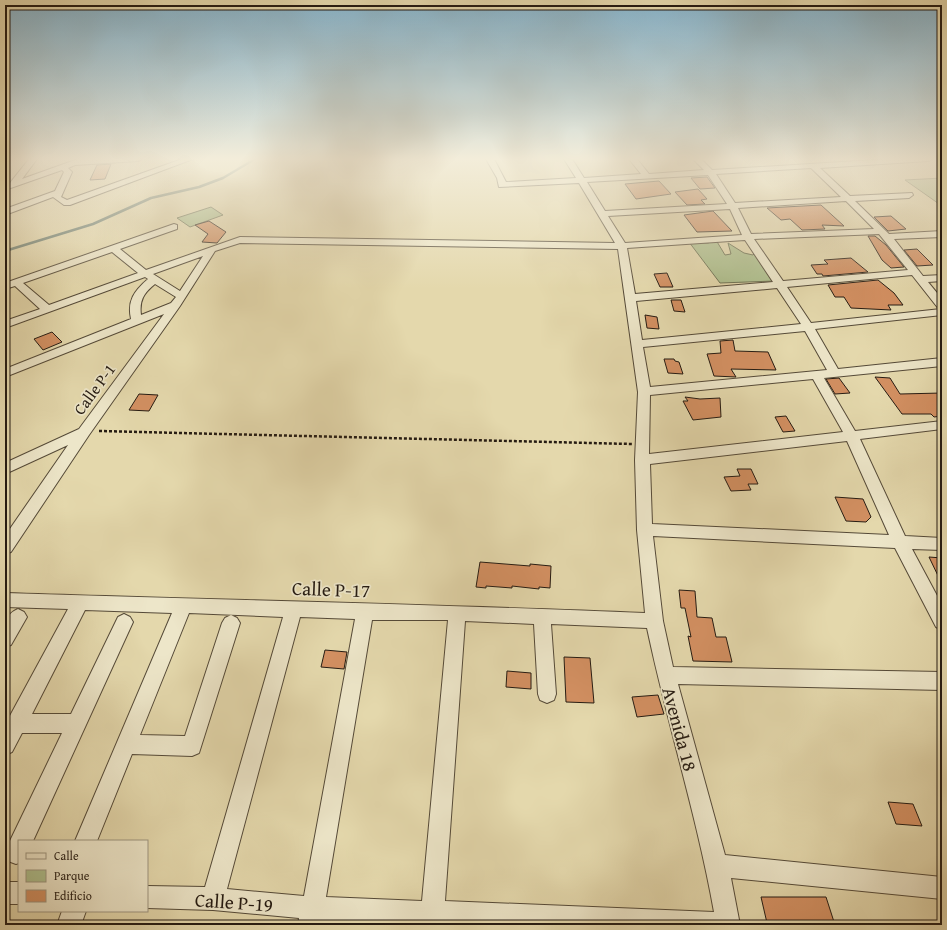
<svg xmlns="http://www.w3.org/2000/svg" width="947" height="930" viewBox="0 0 947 930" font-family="'Gentium Book Plus',serif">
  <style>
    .green { fill: #aec08e; stroke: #6a6e50 }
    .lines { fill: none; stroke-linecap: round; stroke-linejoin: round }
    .stream { stroke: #687a6d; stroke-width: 2.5 }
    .building { fill: #d39062; stroke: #251b12 }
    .minor-casing { stroke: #554a38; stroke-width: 2 }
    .path { stroke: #251b12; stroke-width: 2.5; stroke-dasharray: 3 2; stroke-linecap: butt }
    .minor { fill: #ede6c9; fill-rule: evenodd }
    .labels { text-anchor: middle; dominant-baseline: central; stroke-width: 3.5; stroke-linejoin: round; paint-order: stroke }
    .street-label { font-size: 16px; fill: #251b12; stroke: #ede6c9 }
    .near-street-label { font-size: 19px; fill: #251b12; stroke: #ede6c9 }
  </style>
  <rect width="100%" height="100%" fill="#e4d8ac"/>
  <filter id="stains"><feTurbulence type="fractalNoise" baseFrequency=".005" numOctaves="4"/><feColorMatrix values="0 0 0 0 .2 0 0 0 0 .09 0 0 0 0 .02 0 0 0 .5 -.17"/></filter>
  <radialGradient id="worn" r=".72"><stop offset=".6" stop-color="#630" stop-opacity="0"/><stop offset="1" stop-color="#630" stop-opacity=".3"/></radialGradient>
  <path class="green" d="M942 178V206L905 180Z
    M211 207 223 215 190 227 177 218Z
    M716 240 725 255 731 254 728 243 744 253 753 255 756 252 775 281 720 283 689 242 708 243Z"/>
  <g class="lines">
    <path class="stream" d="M5 251 93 224 151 198 199 187 223 178 255 159"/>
  </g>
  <path class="building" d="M111 164 105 179 90 180 97 165Z
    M707 177 715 188 700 189 691 178Z
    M659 181 671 194 636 199 625 184Z
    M698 189 707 199 701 200 705 204 687 205 675 192Z
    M821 205 844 226 822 225 825 229 802 230 790 219 781 220 767 208Z
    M713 211 732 231 697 232 684 215Z
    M891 216 906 229 888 231 874 217Z
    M209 221 226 232 217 243 202 242 208 234 195 225Z
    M868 236H875L886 245 904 267 891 268 882 260Z
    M917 249 933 265 917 266 904 250Z
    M851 258 868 272 823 276 822 274H817L811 265 828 264 824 260Z
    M667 273 673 287H660L654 274Z
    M878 280 894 293 903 305H888L891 310 851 308 844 297H835L828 285Z
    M671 300H681L685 312 674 311Z
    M645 315 657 317 659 329 647 328Z
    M52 332 62 342 43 350 34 339Z
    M733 340 735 351 768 352 776 370 731 369 736 377 714 376 707 354 721 353 720 341Z
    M664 359H674L675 361 679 362 683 374 668 373Z
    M875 377 890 378 900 394 942 393V416L934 417 931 414H902Z
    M839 378 850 393 835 394 826 379Z
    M139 394 158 395 149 411 129 410Z
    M685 397 700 399 720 398 721 417 693 420 683 401H688Z
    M786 416 795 431 783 432 775 417Z
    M737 469H751L758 484H748L751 490 731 491 724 477 740 476Z
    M835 497 863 499 871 517 866 522 846 521Z
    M929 557 942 558V584Z
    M480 562 530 566V564L551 566 550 588 539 587V589L512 586V588L486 586V588L476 587Z
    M679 590 695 591 697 617 712 618 716 637H726L732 662 693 661 688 636 691 637 685 608H681Z
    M325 650 347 652 344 669 321 667Z
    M564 657 590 658 594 703 566 702Z
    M507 671 531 673V689L506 687Z
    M658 695 664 714 637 717 632 697Z
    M888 802 913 804 922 826 896 824Z
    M761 897H826L835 925 767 923Z"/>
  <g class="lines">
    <g class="minor-casing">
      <path id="minor" d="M29 159H37L22 179 78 159H142L138 161 75 165 68 168 72 172 61 197 67 200 182 159H193L70 205H64L53 197 5 215V209L55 191 64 172 62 170 5 190V185L10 183Z
        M486 159H494L506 182 576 178 564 159H572L584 178 641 174 629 159H637L649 174 704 170 693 159H701L712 170 890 159H932L928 161 820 168 850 196 912 193 913 195 909 198 855 201 889 234 942 231V237L894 239 923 276 942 275V281L928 282 942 299V315L815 329 838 369 942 358V366L824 378 855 431 942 421V429L860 439 905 536 942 538V550L912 549 942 605V630L936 627 895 548 653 536 663 621 673 667 942 672V690L678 684 725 855 942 877V899L731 878 740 925H452L323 920 322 925H298L299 918 213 910 147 908V886L205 887 283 617 189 613 140 735 185 736 222 623 225 618 231 615 237 618 240 623 199 753 192 756 132 754 97 841H75L172 613 85 610 32 714H71L118 617 124 614 130 617 133 622 33 841H19V863L16 864 8 861 5 853 8 845 62 733H22L12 752 5 755V725L68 609 5 607V593C218 600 431 604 645 613L637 530 635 460 638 392 618 249 240 243 215 251 180 306 89 435 11 552 5 554V536L68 445 5 474V463L79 429 164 314 5 377V369L131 319C127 301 134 291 148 279L145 277 5 328V321L40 309 15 286 5 289V283L174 224 177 225V229L120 249 146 270 240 237 615 243 579 183 499 187 497 178ZM811 168 841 197 735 203 716 174ZM708 175 727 204 605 211 587 182ZM846 201 874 229 751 234 738 208ZM730 209 742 235 625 243 608 216ZM879 234 908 270 783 281 754 239ZM745 240 773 282 635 294 627 248ZM112 252 138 273 49 305 23 283ZM203 256 180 291 153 274ZM912 275 938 308 941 309 811 323 787 287ZM155 284 176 297 171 303 141 315C139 300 144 293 155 284ZM777 288 801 324 642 340 636 301ZM805 331 827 370 650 387 643 347ZM813 379 843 432 649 454 650 395ZM847 441 889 535 652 524 650 464ZM300 617 355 619 304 896 227 889ZM372 620H448L422 901 326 897ZM465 621 534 624 538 694 540 700 547 703 554 700 556 694 551 624 647 628C667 723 697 816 714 912L445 901Z
        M18 609 24 612 27 617 11 645 5 647C5 633 2 615 18 609Z
        M5 882H19V904H5Z
        M62 911H86L81 925H57Z"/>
    </g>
    <path class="path" d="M99 431 632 444"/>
    <use href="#minor" class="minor"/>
  </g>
  <linearGradient id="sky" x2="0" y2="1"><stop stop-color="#87b6cf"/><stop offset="0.55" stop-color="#f3edda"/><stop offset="1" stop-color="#f3edda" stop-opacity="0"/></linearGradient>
  <rect width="947" height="289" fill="url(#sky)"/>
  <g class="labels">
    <g class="street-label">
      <text transform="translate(94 389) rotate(-54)">Calle P-1</text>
    </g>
    <g class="near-street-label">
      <text transform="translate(331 589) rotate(2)">Calle P-17</text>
      <text transform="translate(680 729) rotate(75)">Avenida 18</text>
      <text transform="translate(234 902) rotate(4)">Calle P-19</text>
    </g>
  </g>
  <rect width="947" height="930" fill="none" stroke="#e4d8ac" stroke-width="20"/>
  <rect x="6" y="6" width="935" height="918" fill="none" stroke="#251b12" stroke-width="2"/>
  <rect x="10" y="10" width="927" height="910" fill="none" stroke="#251b12"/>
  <rect x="18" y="840" width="130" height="72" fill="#ede6c9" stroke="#9d9580"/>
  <rect x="26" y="853" width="20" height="6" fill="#ede6c9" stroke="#9d9580"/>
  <text x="54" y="860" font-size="12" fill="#251b12">Calle</text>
  <rect x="26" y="870" width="20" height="12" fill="#aec08e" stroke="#9d9580"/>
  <text x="54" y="880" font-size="12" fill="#251b12">Parque</text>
  <rect x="26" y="890" width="20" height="12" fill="#d39062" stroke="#9d9580"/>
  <text x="54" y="900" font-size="12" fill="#251b12">Edificio</text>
  <rect width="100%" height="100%" filter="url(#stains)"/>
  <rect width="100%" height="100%" fill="url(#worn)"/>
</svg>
